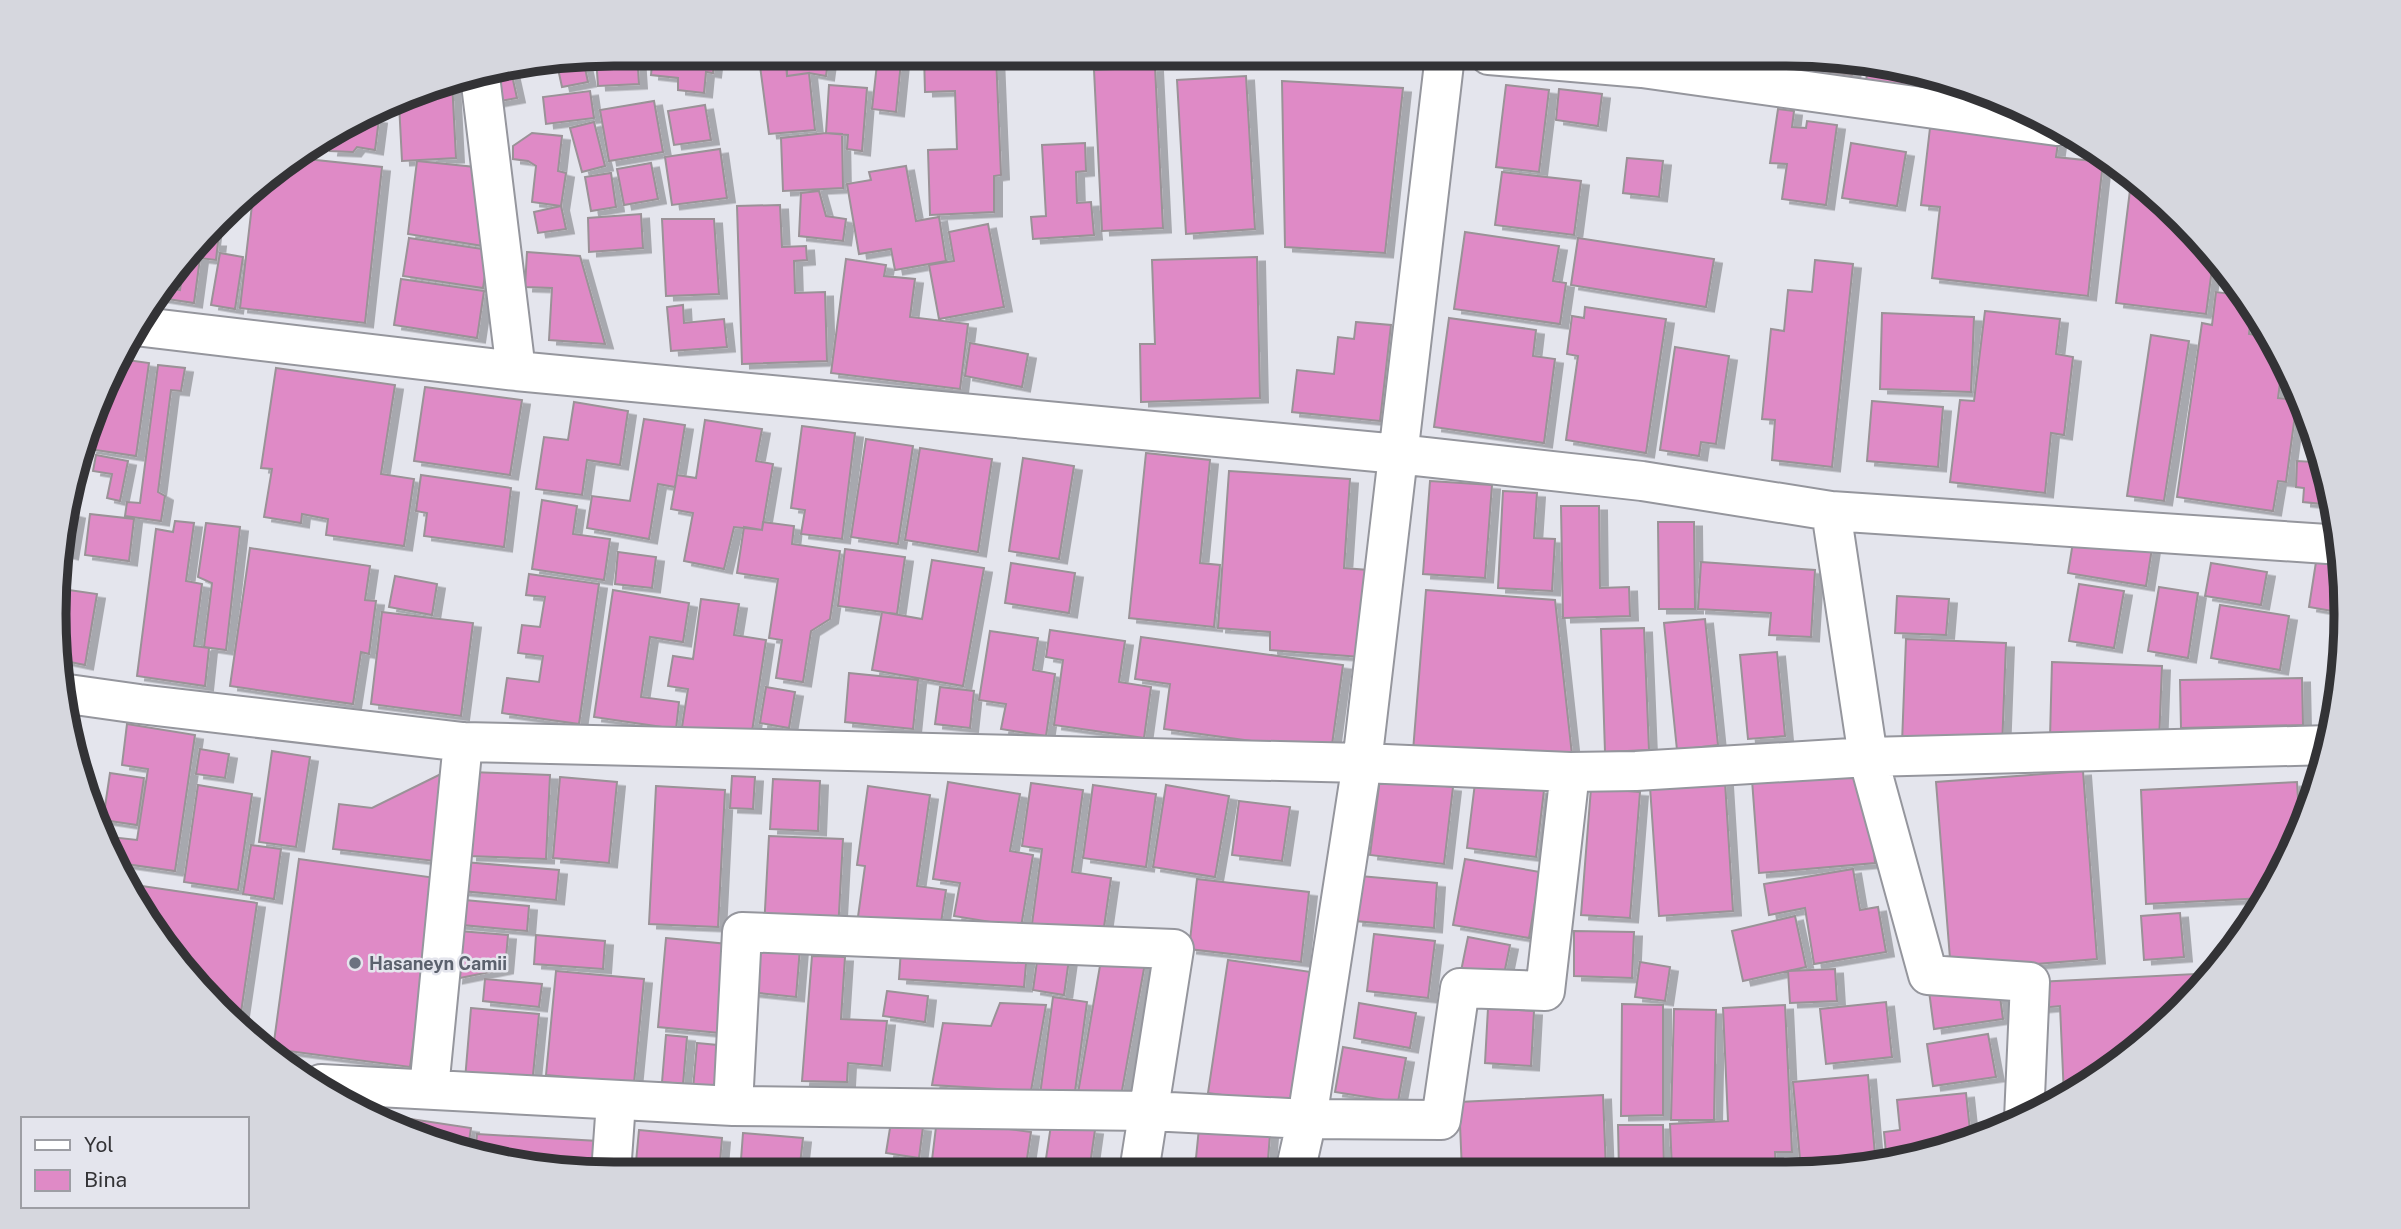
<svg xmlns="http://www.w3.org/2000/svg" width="2401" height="1229" viewBox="0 0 2401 1229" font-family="'Public Sans',sans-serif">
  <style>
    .building { fill: #df8ac6; stroke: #9a9297; stroke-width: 2; filter: url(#shadow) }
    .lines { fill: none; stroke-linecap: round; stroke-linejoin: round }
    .street-casing { stroke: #95969d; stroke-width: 42 }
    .street { stroke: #fff; stroke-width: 38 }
    .worship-dot { fill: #6b7280; stroke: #e4e5ed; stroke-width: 2.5 }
    .labels { text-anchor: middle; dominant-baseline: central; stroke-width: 5; stroke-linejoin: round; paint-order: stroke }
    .worship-label { font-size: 18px; font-weight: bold; fill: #5b616d; stroke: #e4e5ed; text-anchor: start }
    .rim { fill: none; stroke: #333336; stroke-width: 9 }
  </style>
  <defs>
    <filter id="shadow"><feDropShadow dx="8" dy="4.5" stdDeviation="0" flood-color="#0004"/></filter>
  </defs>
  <rect width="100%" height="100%" fill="#e4e5ed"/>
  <path class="building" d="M614 54H637L639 84 598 86 596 57Z
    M653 54H704L715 56 713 73 706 72 704 93 678 90V78L651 75Z
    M787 54H829L826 76 809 73 787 76Z
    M878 55H916L914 63 901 62 896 112 872 109Z
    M924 55H996L1001 175 994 176V212L930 215 928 150 957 149 955 91 925 92Z
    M1728 55H1799L1798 68 1728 60Z
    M1803 55H1823L1854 61 1852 75 1802 68Z
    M583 59 588 82 562 87 557 64Z
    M786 63 787 76 809 73 815 130 769 134 760 66Z
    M1879 65 1910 70 1907 87 1866 81 1868 67 1878 69Z
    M1155 67 1163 228 1102 231 1094 70Z
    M511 71 517 98 495 102 490 75Z
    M1246 76 1255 229 1186 234 1177 80Z
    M1940 77 1964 86 1940 84Z
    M452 81 456 158 402 161 399 103 434 84Z
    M1282 81 1403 88 1385 253 1285 247Z
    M829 85 867 88 862 151 847 149 848 135 826 133Z
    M1506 85 1549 90 1539 172 1496 167Z
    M1559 89 1602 94 1598 126 1556 120Z
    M590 91 594 118 546 124 543 97Z
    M654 101 663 152 609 161 600 110Z
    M705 105 711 140 674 145 668 111Z
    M1778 109 1794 111 1792 127 1806 128 1807 121 1837 125 1826 205 1782 199 1787 164 1770 163Z
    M371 118 379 119 375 150 357 147 353 152 330 151 332 139Z
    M594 122 605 166 582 172 570 128Z
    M1930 128 2058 143 2056 157 2103 162 2088 296 1932 278 1940 207 1921 205Z
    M532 133 562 136 558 171 566 173 561 206 532 202 536 166 528 161 513 159V146Z
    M826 133 842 134 843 188 783 191 781 138Z
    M1085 143 1086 171 1076 172 1077 203 1091 202 1094 235 1033 239 1031 217 1046 216 1042 145Z
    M1851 143 1906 152 1897 206 1842 198Z
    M720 149 727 198 672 205 665 157Z
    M297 158 382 167 365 323 240 308 254 188 273 170Z
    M1627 158 1663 161 1659 197 1623 193Z
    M417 161 475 167 483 246 408 234Z
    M651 163 658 199 624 205 617 169Z
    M906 166 916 221 939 217 946 261 895 270 891 249 859 254 847 184 871 180 869 172Z
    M1502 172 1581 181 1574 235 1495 225Z
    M611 173 616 207 591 211 585 177Z
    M2132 174 2207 245 2214 254 2206 314 2116 303Z
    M819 191 826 216 846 219 843 241 799 236 801 193Z
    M780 205 782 247 806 246 807 260 794 261 795 293 825 292 827 361 742 364 737 206Z
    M561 206 566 229 538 233 534 212Z
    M641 214 643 248 589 252 588 218Z
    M662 219H714L719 294 666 296Z
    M988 224 1004 307 939 319 929 265 954 261 949 232Z
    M214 226 212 242H218L216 260 200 258 194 303 161 298 163 287 180 290 181 283 174 282 176 274 173 273 193 245Z
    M1465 232 1559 246 1553 281 1566 283 1560 324 1454 309Z
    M409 238 489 250 483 288 403 276Z
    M1578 238 1714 259 1706 307 1571 285Z
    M527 252 580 256 605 344 549 340 552 288 525 287Z
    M220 253 243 257 235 309 211 305Z
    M1257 257 1260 398 1141 402 1140 344H1155L1152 260Z
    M846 259 886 265 884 276 915 279 910 317 968 324 960 389 831 373Z
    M1815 260 1853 264 1832 467 1772 460 1775 420 1762 419 1771 329 1784 331 1788 290 1812 292Z
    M401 279 484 291 477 338 394 325Z
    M2240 290 2252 307 2249 334 2273 338 2283 360 2278 398 2297 400 2286 482 2278 481 2273 511 2177 497 2202 323 2212 325 2216 292 2239 295Z
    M683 305 684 323 724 319 727 347 671 351 667 307Z
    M1585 307 1666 319 1646 453 1566 440 1578 356 1567 354 1572 316 1584 318Z
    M1985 311 2060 319 2056 354 2073 357 2064 435 2051 433 2045 493 1950 482 1960 400 1974 401Z
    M1882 313 1974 317 1971 392 1880 389Z
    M1449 318 1536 330 1533 356 1555 359 1544 443 1434 427Z
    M1356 322 1391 325 1380 421 1292 412 1297 370 1334 374 1338 337 1354 339Z
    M2151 335 2189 341 2164 501 2127 496Z
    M970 343 1028 354 1022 387 965 376Z
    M1675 347 1729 356 1716 444 1701 442 1699 456 1660 450Z
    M120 359 149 363 136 456 89 449 91 435Z
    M158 365 185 368 181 391 171 390 158 492 165 496 161 521 125 516 127 502 140 503Z
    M276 368 395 385 381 474 414 479 404 546 326 535 328 519 302 514 301 523 264 517 272 469 261 468Z
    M425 387 522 400 510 475 414 461Z
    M1872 401 1943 407 1938 467 1867 461Z
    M574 402 628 411 620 465 587 460 582 495 536 489 544 437 568 440Z
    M644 419 685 425 675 487 658 484 649 539 587 528 592 496 630 501Z
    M705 420 762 429 756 461 773 464 762 530 734 527 724 569 684 561 693 513 671 509 677 475 696 478Z
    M802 426 855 433 842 539 801 534 805 510 791 508Z
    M2317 435 2333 505 2303 502 2304 488 2296 487 2297 461 2314 462Z
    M866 439 913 446 898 544 851 537Z
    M920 448 992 459 978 552 905 540Z
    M1146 453 1210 460 1200 563 1220 565 1214 627 1129 618Z
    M96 455 128 461 120 501 107 498 112 474 93 471Z
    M1023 458 1074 466 1059 559 1009 551Z
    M1229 471 1350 479 1344 568 1368 570 1361 657 1270 650V632L1218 628Z
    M421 475 511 488 504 547 424 536 427 513 416 511Z
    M1430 481 1492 485 1485 578 1423 574Z
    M1503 491 1537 493 1534 538 1555 539 1552 591 1498 588Z
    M542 500 577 506 573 534 610 539 604 580 532 569Z
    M1561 506H1599L1600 588 1629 587 1630 616 1563 618Z
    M65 511 77 514 70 555 63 553Z
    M90 514 134 519 129 561 85 555Z
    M175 521 194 523 186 581 202 584 194 646 209 648 205 686 137 676 156 529 173 532Z
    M763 522 794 526 792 544 840 551 830 619 811 631 803 682 776 678 782 640 769 638 778 579 737 573 744 527 762 530Z
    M1658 522H1694L1695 609H1659Z
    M206 523 240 527 226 650 204 647 212 583 198 577Z
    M2074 536 2152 548 2146 586 2068 573Z
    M250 548 370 566 365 600 376 601 369 654 361 652 353 704 230 686Z
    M845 549 905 557 897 614 838 606Z
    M618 552 656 557 652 588 615 584Z
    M932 560 984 568 963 686 872 670 882 612 922 619Z
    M1701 562 1815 570 1811 637 1769 635 1771 613 1698 609Z
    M2316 562 2343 566 2344 613 2309 607Z
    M1011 563 1075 573 1069 613 1005 603Z
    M2211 563 2267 572 2261 605 2205 596Z
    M529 574 599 584 579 724 502 713 507 678 539 682 543 656 518 653 522 625 540 627 545 597 526 595Z
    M395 576 437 584 432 615 389 607Z
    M2079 584 2124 591 2114 648 2069 641Z
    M2159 587 2198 593 2188 658 2148 651Z
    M62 589 97 594 85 665 60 660Z
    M613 590 689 603 683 642 650 637 641 697 679 702 676 729 594 717Z
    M1426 590 1555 600 1572 755 1413 751Z
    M1897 596 1949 599 1946 635 1895 633Z
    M701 599 739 604 734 635 766 640 751 738 682 727 688 689 668 686 673 656 693 659Z
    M2220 605 2289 616 2280 670 2211 658Z
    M382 612 473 623 461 716 371 704Z
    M1705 619 1718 745 1677 750 1664 623Z
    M1644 628 1649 750 1605 752 1601 629Z
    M1050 630 1125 641 1119 682 1151 687 1144 738 1054 725 1063 660 1046 657Z
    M990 631 1038 638 1033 670 1055 674 1046 736 1001 729 1006 704 979 700Z
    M1141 637 1343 665 1331 752 1164 729 1170 684 1135 679Z
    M1906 639 2006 643 2002 748 1902 743Z
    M2335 649 2346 651 2336 709H2330Z
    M1777 652 1785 736 1748 739 1740 655Z
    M2052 662 2162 666 2159 742 2050 738Z
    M849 673 918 680 913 729 845 722Z
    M2302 678 2303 725 2181 728 2180 680Z
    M766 687 795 692 789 728 760 723Z
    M940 687 974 691 970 728 935 724Z
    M127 724 195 735 175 871 112 862 109 852 111 837 137 840 148 769 122 765Z
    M200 749 229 754 225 778 196 774Z
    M272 751 310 757 296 847 259 842Z
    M1867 771 1875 863 1759 873 1752 780Z
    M2083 771 2097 959 1951 971 1936 782Z
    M445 772 435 861 333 849 339 804 372 808Z
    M471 772 550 775 546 859 469 856Z
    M110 773 144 778 137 825 103 820Z
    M732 776 755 777 753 809 730 808Z
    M560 777 617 782 609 863 553 858Z
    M1380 778 1453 787 1444 864 1370 855Z
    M773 779 820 781 818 831 770 829Z
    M948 782 1020 794 1010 851 1033 855 1021 927 954 916 960 883 933 879Z
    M1725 782 1733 911 1659 916 1650 787Z
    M2297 782 2300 834 2289 862 2265 898 2146 904 2141 790Z
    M1031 783 1083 790 1072 872 1111 878 1103 934 1032 924 1042 849 1022 846Z
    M1475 783 1544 790 1536 857 1467 848Z
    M198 785 252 794 238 890 184 882Z
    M1093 785 1156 794 1146 867 1083 858Z
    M1166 785 1229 796 1215 877 1153 867Z
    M656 786 725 790 718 927 649 924Z
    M868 786 930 795 917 886 946 890 939 936 857 924 865 866 857 865Z
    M1591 788 1640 792 1630 918 1581 915Z
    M1239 801 1290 807 1282 861 1232 855Z
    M769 836 843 839 838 931 764 928Z
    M251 845 281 849 274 899 243 894Z
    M299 859 436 878 410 1067 273 1049Z
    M1465 859 1540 872 1529 938 1453 925Z
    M464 862 559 870 556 900 462 891Z
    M1853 869 1860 910 1878 907 1886 952 1814 964 1805 908 1769 915 1764 884Z
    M1360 876 1437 883 1434 928 1355 921Z
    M1197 879 1309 892 1301 962 1189 949Z
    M135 885 257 903 239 1026 219 1011 134 893Z
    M454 899 529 906 527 931 452 924Z
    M2180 913 2184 957 2144 960 2141 916Z
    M1795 916 1806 967 1743 981 1732 931Z
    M459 931 508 935 505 969 455 979Z
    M1574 931 1634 932 1632 978 1574 976Z
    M1374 934 1435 941 1428 998 1367 991Z
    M536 935 605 941 603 969 534 964Z
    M1468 937 1510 945 1502 984 1460 976Z
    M666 938 738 945 730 1034 658 1027Z
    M753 944 800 948 796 997 749 992Z
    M901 949 1027 952 1024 987 899 979Z
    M1038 954 1069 959 1064 995 1033 990Z
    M812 956 845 957 841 1019 887 1021 882 1066 848 1063 847 1082 802 1081Z
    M1101 960 1145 963 1121 1096 1078 1093Z
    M1228 960 1311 972 1293 1105 1208 1093Z
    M1640 962 1670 967 1665 1001 1635 997Z
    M1835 969 1837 1001 1790 1003 1788 971Z
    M556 971 644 979 634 1083 546 1075Z
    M2215 973 2208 984 2127 1059 2064 1096 2060 1006 2039 1008 2037 982Z
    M485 979 542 984 539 1007 483 1001Z
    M1998 982 2003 1019 1934 1029 1929 991Z
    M887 991 928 996 925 1022 883 1016Z
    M1053 997 1087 1002 1074 1099 1040 1095Z
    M1886 1002 1892 1057 1826 1064 1820 1009Z
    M1000 1003 1046 1005 1031 1091 932 1085 943 1023 991 1026Z
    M1359 1003 1416 1013 1410 1048 1354 1038Z
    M1622 1004 1663 1005V1115L1621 1116Z
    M1785 1005 1792 1152H1775L1776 1170H1672L1670 1124 1728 1121 1723 1008Z
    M471 1008 539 1014 532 1085 465 1080Z
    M1488 1008 1534 1011 1531 1066 1485 1063Z
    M1674 1009 1716 1010 1714 1120H1671Z
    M1988 1034 1996 1077 1933 1086 1927 1044Z
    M666 1035 687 1037 683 1084 662 1082Z
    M697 1043 728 1046 724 1091 693 1089Z
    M1343 1047 1406 1058 1398 1102 1335 1092Z
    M1868 1075 1876 1166 1860 1170H1784L1783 1160 1800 1159 1793 1082Z
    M1966 1093 1971 1140 1887 1163 1884 1132 1900 1130 1897 1100Z
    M1603 1095 1606 1171H1462L1459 1102Z
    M391 1116 471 1128 467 1155 390 1126Z
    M937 1119 1031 1132 1025 1172 891 1173 892 1164 931 1168Z
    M891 1122 923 1127 919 1158 886 1153Z
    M1051 1125 1095 1130 1089 1172H1044Z
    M1618 1125H1663L1664 1170 1619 1171Z
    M1199 1128 1270 1134 1267 1172H1165L1196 1158Z
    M639 1130 722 1138 719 1173H635Z
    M743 1133 803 1138 799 1173H740Z
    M477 1134 598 1141 596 1174H578L475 1157Z
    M1449 1166V1171H1362V1170Z"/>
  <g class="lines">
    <g class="street-casing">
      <path id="street" d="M1489 55 1642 68 2057 126
        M480 76 516 371
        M135 326 516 371 1398 454 1642 481 1831 511 2342 545
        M1831 511 1868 757 1928 975 2030 982 2024 1119
        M61 693 139 704 463 742 1362 763 1570 772 1636 771 1868 757 2330 745
        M321 1084 733 1106 1150 1111 1307 1119 1441 1120 1460 988 1545 991 1570 772
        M429 1089 463 742
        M733 1106 742 932 1174 949 1139 1172
        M1295 1172 1307 1119 1362 763 1445 55
        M611 1173 616 1102"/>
    </g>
    <use href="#street" class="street"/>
  </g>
  <circle class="worship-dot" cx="355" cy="963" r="7"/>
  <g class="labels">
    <g class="worship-label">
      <text x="369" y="963">Hasaneyn Camii</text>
    </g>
  </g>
  <path d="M0 0H2401V1229H0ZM614 66H1786A548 548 0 0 1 2334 614V614A548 548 0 0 1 1786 1162H614A548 548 0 0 1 66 614V614A548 548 0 0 1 614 66Z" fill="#d6d7de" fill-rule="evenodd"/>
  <path class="rim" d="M614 66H1786A548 548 0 0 1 2334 614V614A548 548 0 0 1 1786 1162H614A548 548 0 0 1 66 614V614A548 548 0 0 1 614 66Z"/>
  <rect x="21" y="1117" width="228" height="91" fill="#e4e5ed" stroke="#9d9ea4" stroke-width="2"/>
  <rect x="35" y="1140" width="35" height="10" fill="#ffffff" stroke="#9d9ea4" stroke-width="2"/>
  <text x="84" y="1152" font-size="21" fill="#333336">Yol</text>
  <rect x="35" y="1170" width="35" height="21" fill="#df8ac6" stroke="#9d9ea4" stroke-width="2"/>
  <text x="84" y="1187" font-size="21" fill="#333336">Bina</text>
</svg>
